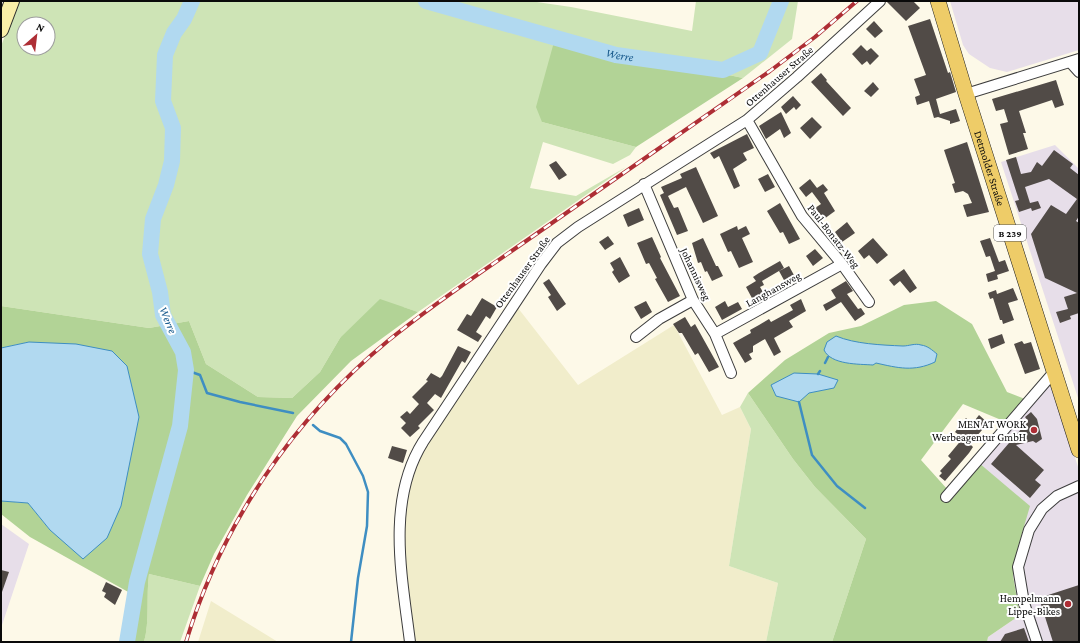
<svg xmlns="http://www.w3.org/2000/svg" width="1080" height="643" viewBox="0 0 1080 643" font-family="'Crimson Pro',serif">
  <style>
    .industrial { fill: #e7dee9 }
    .farmland { fill: #f1edcb }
    .green { fill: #cee4b6; fill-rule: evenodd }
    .forest { fill: #b2d396 }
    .water { fill: #b1d9f0; stroke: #3e8ec2 }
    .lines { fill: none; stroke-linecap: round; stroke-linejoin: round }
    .stream { stroke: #3e8ec2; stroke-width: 2.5 }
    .river { stroke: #b1d9f0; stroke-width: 16 }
    .building { fill: #514b47 }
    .street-casing { stroke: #3d3d3d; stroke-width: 12 }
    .secondary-casing { stroke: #2c2c2c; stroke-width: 16 }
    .primary-casing { stroke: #1b1b1b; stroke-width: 16 }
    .street { stroke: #fff; stroke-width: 10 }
    .secondary { stroke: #f9efa8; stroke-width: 14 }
    .primary { stroke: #eecc68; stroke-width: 15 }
    .rail-casing { stroke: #ae2e35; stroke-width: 4 }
    .rail { stroke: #fff; stroke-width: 2.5; stroke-dasharray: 8; stroke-linecap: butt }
    .poi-dot { fill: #ae2e35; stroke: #fff; stroke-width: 1.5 }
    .labels { text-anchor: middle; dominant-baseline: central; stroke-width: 4; stroke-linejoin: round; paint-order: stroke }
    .shield { fill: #fff; stroke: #545454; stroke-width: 1 }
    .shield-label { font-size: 10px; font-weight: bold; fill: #0a0a0a }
    .street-label { font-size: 11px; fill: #0a0a0a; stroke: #fff }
    .poi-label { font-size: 11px; fill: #0a0a0a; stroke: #fff; text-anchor: end }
    .water-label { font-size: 12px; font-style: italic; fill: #1e5f90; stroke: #fff }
  </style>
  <rect width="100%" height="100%" fill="#fdf9e8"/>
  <path class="industrial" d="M950 1H1079V50L1007 72 990 68 969 54 963 45Z
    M1055 145 1079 169V401L1001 162Z
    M1050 379 1079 470V642H987L988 637 1020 615 1013 576 1018 547 979 463Z
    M1 524 29 544 1 628Z"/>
  <path class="farmland" d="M518 308 578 385 674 325 722 415 740 407 751 429 729 566 778 583 766 642H411L401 552 403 513 411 472 425 442 444 420Z
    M211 601 278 642H198Z"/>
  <path class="green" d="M19 1H530L571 7 692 31 696 1H798L792 39 743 78 618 52 588 50 554 42 542 122 636 147 630 155 613 164 543 142 530 188 576 196 626 167 418 312 403 307 340 338 320 372 292 398 258 397 206 364 189 321 149 328 1 306V46ZM24 24H48V48H24Z
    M748 393 793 459 815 487 866 539 832 642H766L778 583 729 566 751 429 740 407Z
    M149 574 200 586 180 642H144C150 620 146 596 149 574Z"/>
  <path class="forest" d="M554 42 588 50 618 52 743 78 636 147 542 122 536 107Z
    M380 299 418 312 351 361 297 416 247 495 214 554 200 586 149 574C146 596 150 621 144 642H121L130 593 30 537 1 514V501L28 503 50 530 29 342 1 348V306L149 328 189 321 206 364 258 397 292 398 320 372 340 338Z
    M936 301 972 324 1007 392 1025 399 1006 422 963 404 921 460 948 490 979 463 1030 506 1018 547 1013 576 1020 615 988 637 987 642H832L866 539 815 487 793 459 748 393 785 360 829 333 861 326 904 305Z"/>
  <path class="water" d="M836 336C855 344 881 345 903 346 909 346 915 343 921 345 928 346 932 350 937 354L935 362C914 372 898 368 876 363L873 365C859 364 831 365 824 350L827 342Z
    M29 342 76 344 112 351 127 366 139 417 121 506 107 538 83 559 50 530 28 503 1 501V348Z
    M794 373 818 374 838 380 834 388 809 393 799 402 776 396 771 385Z"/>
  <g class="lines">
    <path class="stream" d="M825 363 828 357
      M186 370 200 375 207 393 240 402 293 413
      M818 374 820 371
      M799 402 812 455 837 486 865 508
      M313 425 320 431 340 438 346 444 363 476 368 492 367 526 358 578 351 642"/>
    <g class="river">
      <path id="s1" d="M426 1 616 55 723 70 760 53 781 1"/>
      <path d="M127 642 137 582 180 426 186 370 183 352 163 315 160 292 150 254 153 219 166 185 172 161 173 128 163 101 165 55 174 33 184 19 192 1"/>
    </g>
  </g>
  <path class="building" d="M886 1H913L920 8 906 21Z
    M930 19 948 73 950 72 956 92 936 99 940 114 956 109 960 121 950 124V121L938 117 934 118 929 101 917 105 915 97 920 95 914 79 926 75 908 26Z
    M874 21 883 31 875 38 866 29Z
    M861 45 867 51 871 48 879 56 870 65 867 61 862 65 852 54Z
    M821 73 827 80 826 81 851 108 843 116 811 82Z
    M1056 80 1064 105 1055 108 1052 100 1019 111 1026 133H1023L1028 149 1009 155 1000 124 1008 122 1004 109 996 111 992 99Z
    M873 82 879 89 871 97 864 91Z
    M793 96 801 105 796 110 794 107 786 114 781 107Z
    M781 112 791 133 784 138 780 129 766 139 759 126Z
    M812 117 822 127 810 139 800 128Z
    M747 134 754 148 743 153 747 160 733 169 740 186 734 189 719 156 714 159 710 153Z
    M967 142 989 212 967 217 963 205 972 203 968 194 963 191 955 193 952 184 955 183 944 150Z
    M1054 150 1073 164 1070 168 1079 175V216L1076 221 1079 223V313L1070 316 1071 319 1060 323 1056 312 1068 309 1064 297 1077 293 1045 278 1031 234 1051 205 1066 214 1077 199 1049 179 1025 187 1030 203 1038 201 1041 208 1032 211 1031 208 1019 212 1015 201 1019 200 1006 160 1016 157 1021 174 1031 172 1037 162 1042 166Z
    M556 161 567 175 559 180 549 165Z
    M696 167 718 216 703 223 686 187 668 196 674 208 678 207 688 231 677 235 660 195 664 193 661 187 682 178 680 174Z
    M768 174 775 187 765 192 758 179Z
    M810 179 817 188 823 184 828 190 824 193 835 211 824 219 815 208 821 204 812 192 806 197 799 188Z
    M780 203 800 239 789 244 783 232 780 233 767 211Z
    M639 208 644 220 628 227 623 215Z
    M847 222 855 233 842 242 835 232Z
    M737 226 738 230 746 226 750 234 742 238 753 262 739 268 731 251 728 252 720 234Z
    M608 236 614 244 605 250 599 242Z
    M652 237 661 257 660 258 680 296 668 302 655 279 657 278 649 263 646 264 637 243Z
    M703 238 716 266H718L723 276 712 281 707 271 705 272 701 262 698 263 692 243Z
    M873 238 888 255 877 264 869 255 864 259 858 251Z
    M990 238 999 262 1005 260 1009 271 997 275 998 279 988 282 986 274 995 271 990 256 986 257 980 241Z
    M815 249 823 258 813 266 806 256Z
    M620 257 630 276 619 283 612 272 614 270 610 263Z
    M780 261 784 268 762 281 764 285 760 287 764 294 753 300 746 287 756 281 753 277 759 273Z
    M789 266 795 277 785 282 779 271Z
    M904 269 917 288 910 293 900 281 894 286 889 280Z
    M549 279 566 304 557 311 548 297 551 295 543 283Z
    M846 281 853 291 847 294 858 309 861 308 865 314 855 321 841 302 826 311 823 305 836 298 831 290Z
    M1013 288 1018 300 1008 303 1014 320 1003 324 1002 320H1000L993 298 990 299 988 293 996 290 997 294Z
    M482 298 497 307 490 319 486 316 476 332 482 336 478 342 457 330 467 314 471 316Z
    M801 299 806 311 789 321 793 327 774 338 781 352 774 356 765 339 753 346V352L749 354 752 359 745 363 733 343 751 333 750 330 759 325 769 319 771 322 793 310 790 305Z
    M646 301 652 312 641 319 634 307Z
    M725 301 728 307 738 302 742 309 722 320 715 307Z
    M685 317 691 327 695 324 719 367 709 372 698 353 695 355 682 333H679L673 324Z
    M1002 334 1005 343 991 349 988 339Z
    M1022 341 1024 344 1031 342 1040 369 1025 374 1014 344Z
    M458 346 471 352 465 363 462 361 441 398 435 394 427 403 434 410 418 426 420 428 410 437 401 428 406 423 400 417 407 411 410 414 419 404 412 397 428 381 426 380 431 373 440 378 442 376Z
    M1031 412 1037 419 1042 439 1036 443 1033 441 1016 445 1044 470 1035 480 1041 485 1030 498 991 464 1028 421 1025 417Z
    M979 415 988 423 970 444 973 447 969 453 945 481 939 476 942 473 940 471 951 459 948 456 963 438 955 432 966 418 972 424Z
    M392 446 407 450 403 463 388 458Z
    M1 570 9 572 2 592H1Z
    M106 582 122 590 115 605 104 597 106 593 102 591Z
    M1079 585V642H1053L1039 598Z
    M1024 628 1029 642H1000L1005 634Z"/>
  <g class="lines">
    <g class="street-casing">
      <path id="street" d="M1070 62 1079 72
        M966 94 1079 59
        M747 120 802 216 842 264 869 302
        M644 184 693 300 715 334 731 373
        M715 334 842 264
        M636 337 659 319 693 300
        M946 497 1054 372
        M410 642C402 577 386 501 423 442L541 264 557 243 578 227 747 120 797 77 880 1
        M1037 642 1024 603 1018 567 1029 530 1042 509 1057 496 1079 486"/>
    </g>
    <g class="secondary-casing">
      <path id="secondary" d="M1 30 12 1"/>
    </g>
    <g class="primary-casing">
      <g id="primary">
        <path id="s2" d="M938 1 966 94 1079 450"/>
      </g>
    </g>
    <use href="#street" class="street"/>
    <use href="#secondary" class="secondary"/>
    <use href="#primary" class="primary"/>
    <g class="rail-casing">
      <path id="rail" d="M186 642C222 523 293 419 389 340 437 301 489 267 539 232 616 178 693 125 770 71L815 37 857 1"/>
    </g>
    <use href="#rail" class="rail"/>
  </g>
  <g class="poi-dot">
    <circle cx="1034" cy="430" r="4"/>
    <circle cx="1068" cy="604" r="4"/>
  </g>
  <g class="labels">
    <rect class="shield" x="994" y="225" width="32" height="16" rx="3"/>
    <g class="shield-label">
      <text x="1010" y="233">B 239</text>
    </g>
    <g class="street-label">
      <text transform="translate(779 76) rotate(-41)">Ottenhauser Straße</text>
      <text stroke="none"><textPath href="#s2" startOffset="175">Detmolder Straße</textPath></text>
      <text transform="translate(834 236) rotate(52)">Paul-Bonatz-Weg</text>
      <text transform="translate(522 272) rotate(-54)">Ottenhauser Straße</text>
      <text transform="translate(696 274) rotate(65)">Johannisweg</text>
      <text transform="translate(773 289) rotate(-29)">Langhansweg</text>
    </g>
    <g class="poi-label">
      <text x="1026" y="424">MEN AT WORK<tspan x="1026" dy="13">Werbeagentur GmbH</tspan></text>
      <text x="1060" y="598">Hempelmann<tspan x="1060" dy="13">Lippe-Bikes</tspan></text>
    </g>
    <g class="water-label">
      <text stroke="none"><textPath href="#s1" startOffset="201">Werre</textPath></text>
      <text transform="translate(168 320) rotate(67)">Werre</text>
    </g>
  </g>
  <rect width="1080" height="643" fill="none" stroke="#0a0a0a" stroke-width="4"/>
  <g transform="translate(36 36) rotate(28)"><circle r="19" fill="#ffffff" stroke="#9d9d9d"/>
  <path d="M0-3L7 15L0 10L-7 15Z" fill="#ae2e35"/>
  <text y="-6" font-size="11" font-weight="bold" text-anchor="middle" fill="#0a0a0a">N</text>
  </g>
</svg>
